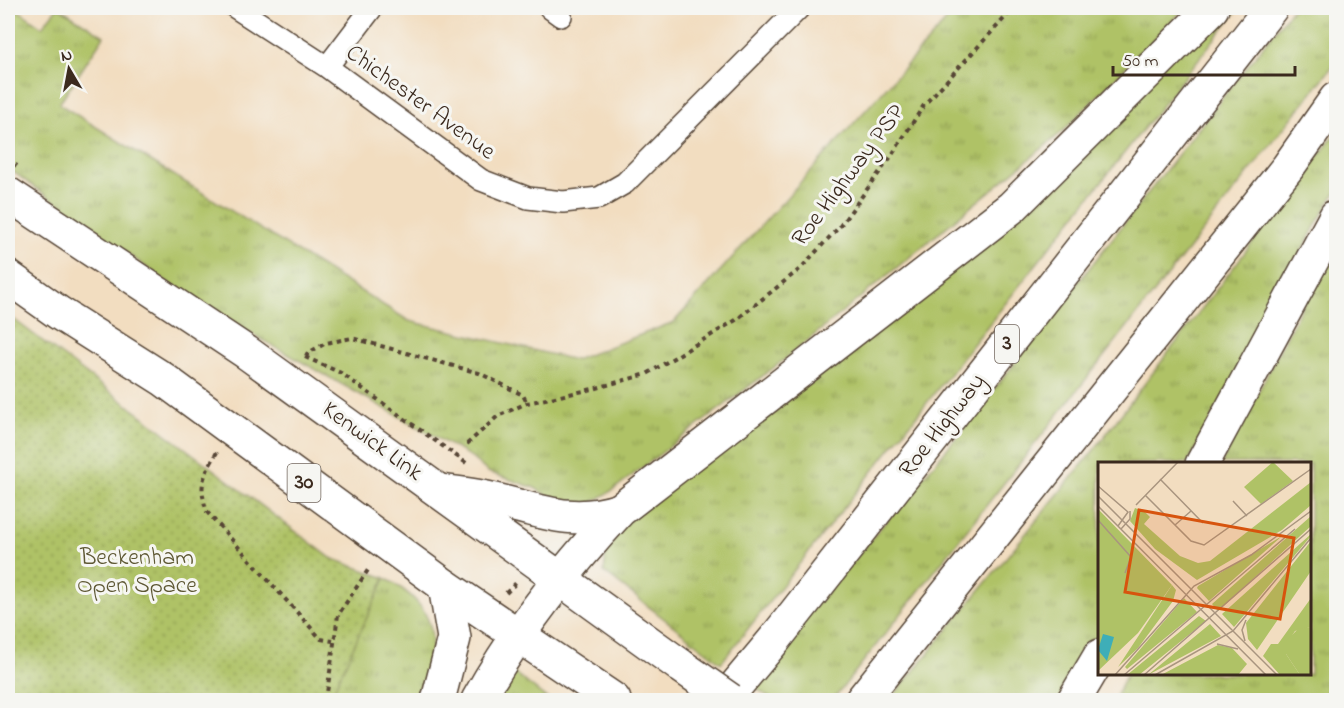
<svg xmlns="http://www.w3.org/2000/svg" width="1344" height="708" viewBox="0 0 1344 708" font-family="'Indie Flower',sans-serif">
  <style>
    .grass { fill: url(#grass-tufts); stroke: #757642; stroke-width: 1.5 }
    .park { fill: url(#park-dots); stroke: #757642; stroke-width: 1.5 }
    .lines { fill: none; stroke-linecap: round; stroke-linejoin: round }
    .minor-casing { stroke: #564536; stroke-width: 24 }
    .trunk-casing { stroke: #564536; stroke-width: 36 }
    .motorway-casing { stroke: #564536; stroke-width: 36 }
    .path { stroke: #564536; stroke-width: 4; stroke-dasharray: 4.5 4.5; stroke-linecap: butt }
    .minor { stroke: #fff; stroke-width: 21 }
    .trunk { stroke: #fff; stroke-width: 33 }
    .motorway { stroke: #fff; stroke-width: 33 }
    .trunk-bridge-casing { stroke: #564536; stroke-width: 36; stroke-linecap: butt }
    .trunk-bridge { stroke: #fff; stroke-width: 33 }
    .labels { text-anchor: middle; dominant-baseline: central; stroke-width: 6; stroke-linejoin: round; paint-order: stroke }
    .shield { fill: #f6f6f2; stroke: #73675e; stroke-width: 1.5 }
    .shield-label { font-size: 22px; font-weight: bold; fill: #3b2a1e }
    .street-label { font-size: 24px; fill: #3b2a1e; stroke: #f6f6f2 }
    .park-label { font-size: 24px; fill: #5e5834; stroke: #f6f6f2 }
    .inset-road { fill: none; stroke: #a9957f; stroke-width: 1.5 }
    .view { fill: #d7540e; fill-opacity: 0.15; stroke: #d7540e; stroke-width: 3 }
    .inset-edge { fill: none; stroke: #3b2a1e; stroke-width: 3 }
  </style>
  <defs>
    <pattern id="grass-tufts" width="24" height="20" patternUnits="userSpaceOnUse" patternTransform="scale(1.5)"><rect width="24" height="20" fill="#afc266"/><path d="M3 7l-1-3M5 7V3M7 7l1-3M15 17l-1-3M17 17v-4M19 17l1-3" fill="none" stroke="#909e53"/></pattern>
    <pattern id="park-dots" width="8" height="8" patternUnits="userSpaceOnUse" patternTransform="scale(1.5)"><rect width="8" height="8" fill="#afc266"/><path d="M2 2h.1M6 6h.1" fill="none" stroke="#909e53" stroke-width="1.8" stroke-linecap="round"/></pattern>
  </defs>
  <rect width="100%" height="100%" fill="#f6f6f2"/>
  <filter id="ink" filterUnits="userSpaceOnUse"><feTurbulence type="fractalNoise" baseFrequency=".0167" numOctaves="2"/><feDisplacementMap in="SourceGraphic" scale="12" xChannelSelector="R" yChannelSelector="G"/><feConvolveMatrix kernelMatrix="1 2 1 2 8 2 1 2 1" color-interpolation-filters="sRGB"/></filter>
  <filter id="wash" filterUnits="userSpaceOnUse"><feTurbulence type="fractalNoise" baseFrequency=".008" numOctaves="4" result="noise"/><feDisplacementMap in="SourceGraphic" scale="24" xChannelSelector="R" yChannelSelector="G"/><feGaussianBlur stdDeviation="1.35" result="paint"/><feColorMatrix in="noise" values="0 0 0 0 0 0 0 0 0 0 0 0 0 0 0 0 0 1.4 0 .05"/><feComposite in="paint" operator="in"/></filter>
  <g filter="url(#wash)">
    <rect width="100%" height="100%" fill="#f2ddc0"/>
    <path class="grass" d="M8 8H15L42 27 57 8H60L104 36 59 104 409 321 575 360 674 322 958 8H1185L1061 133 785 359 613 490 588 505 565 507 535 488 488 472 468 455 195 302 8 168Z
      M1225 8H1239L721 663 604 572 606 552 624 524Z
      M1293 8H1336V62L833 700H773L750 684 960 433Z
      M1336 133V192L1318 221 1188 463 1100 464 1099 633 1064 700H890L1094 450Z
      M1336 246 1334 700H1114L1127 674H1310V464L1222 463 1320 271Z
      M385 578C444 611 435 641 424 700H328Z
      M512 671 549 700H495Z"/>
    <path class="park" d="M8 315 331 558 385 578 329 700H8Z"/>
  </g>
  <g filter="url(#ink)">
    <g class="lines">
      <g class="minor-casing">
        <path id="minor" d="M236 8 327 67 481 180 528 198 563 202 599 198 625 183 799 8
          M550 8 561 16
          M327 67 372 8"/>
      </g>
      <g class="trunk-casing">
        <path id="trunk" d="M8 194 246 352 681 666
          M8 277 59 313 163 379 445 586 614 700"/>
      </g>
      <g class="motorway-casing">
        <path id="motorway" d="M1202 464 1336 216
          M440 491C457 493 475 495 491 499 539 510 570 526 620 510
          M438 700 454 638 445 586
          M478 700C517 630 565 569 620 510L1012 207 1212 8
          M724 700 775 639 1271 8
          M862 700 1288 167 1336 99
          M1074 700 1100 656"/>
      </g>
      <path class="path" d="M8 159 17 166
        M305 357 341 373 469 465
        M306 357 308 353 326 343 352 338 479 373 523 395 527 403
        M467 444 498 416 527 403 593 389 647 374 736 320 800 269 840 226 890 158 924 105 1014 8
        M217 452C203 478 198 483 207 512L321 639 333 641
        M506 593 518 581
        M326 700 338 615 368 570"/>
      <use href="#minor" class="minor"/>
      <use href="#trunk" class="trunk"/>
      <use href="#motorway" class="motorway"/>
      <g class="trunk-bridge-casing">
        <path id="trunk-bridge" d="M681 666 730 700"/>
      </g>
      <use href="#trunk-bridge" class="trunk-bridge"/>
    </g>
  </g>
  <g class="labels">
    <g class="shield">
      <rect x="995" y="325" width="24" height="38" rx="4.5"/>
      <rect x="287.5" y="464" width="33" height="38" rx="4.5"/>
    </g>
    <g class="shield-label">
      <text x="1007" y="344">3</text>
      <text x="304" y="483">30</text>
    </g>
    <g class="street-label">
      <text transform="translate(420 103) rotate(36)">Chichester Avenue</text>
      <text transform="translate(849 176) rotate(-53)">Roe Highway PSP</text>
      <text transform="translate(943 426) rotate(-52)">Roe Highway</text>
      <text transform="translate(372 442) rotate(36)">Kenwick Link</text>
    </g>
    <g class="park-label">
      <text x="137" y="558">Beckenham<tspan x="137" dy="28">Open Space</tspan></text>
    </g>
  </g>
  <g transform="translate(1098 462)">
    <rect width="213" height="213" fill="#f2ddc0"/>
    <path d="M213 20V43L184 68 99 118 57 87 32 59 37 46 47 50 52 55 46 62 82 94 100 101 112 99ZM213 54V64L120 149 114 142ZM213 72V74L136 165 124 152ZM184 74 111 139 99 126 100 124ZM213 79V109L159 188 150 177 148 161ZM74 123 78 128 75 139 40 186 20 205ZM86 136 99 150 29 207 27 205ZM213 136V165L197 169 188 183V192L202 213H182L165 194 173 182H180ZM101 154 108 159 41 213H29ZM112 162 123 174 50 213ZM120 183 134 186 149 202 140 213H63Z" fill="#afc266"/>
    <path d="M175 0 195 19 163 42 146 25ZM0 47 74 123 40 171 0 209ZM213 165V213H202L188 192V179L200 167Z" fill="#afc266"/>
    <path d="M5 172 16 175 9 199 0 188Z" fill="#3eaeb8"/>
    <path class="inset-road" d="M62 17 105 61M0 24 30 50 20 64M47 33 93 79 106 83 213 7M0 34 179 213M135 39 149 54M38 43 80 0M0 44 168 213M0 58 33 95 27 111M77 63 93 49M23 67 32 57V49M147 179 144 168 148 158M119 182 140 187M17 213 96 124 153 93 213 49M26 213 197 67M46 213 213 67M57 213 135 169 213 76"/>
    <path class="view" d="M41 48 196 76 182 157 27 130Z"/>
    <rect width="213" height="213" class="inset-edge"/>
  </g>
  <rect width="1344" height="708" fill="none" stroke="#f6f6f2" stroke-width="30"/>
  <g transform="translate(69 69) rotate(350)" stroke="#f6f6f2" stroke-width="4.5" paint-order="stroke">
  <path d="M0-4.5L10 22L0 15L-10 22Z" fill="#3b2a1e"/>
  <text y="-9" font-size="16" font-weight="bold" text-anchor="middle" fill="#3b2a1e">N</text>
  </g>
  <path d="M1113 66v9h182v-9" fill="none" stroke="#3b2a1e" stroke-width="3"/>
  <text x="1122" y="66" font-size="18" fill="#3b2a1e" stroke="#f6f6f2" stroke-width="4.5" paint-order="stroke">50 m</text>
</svg>
